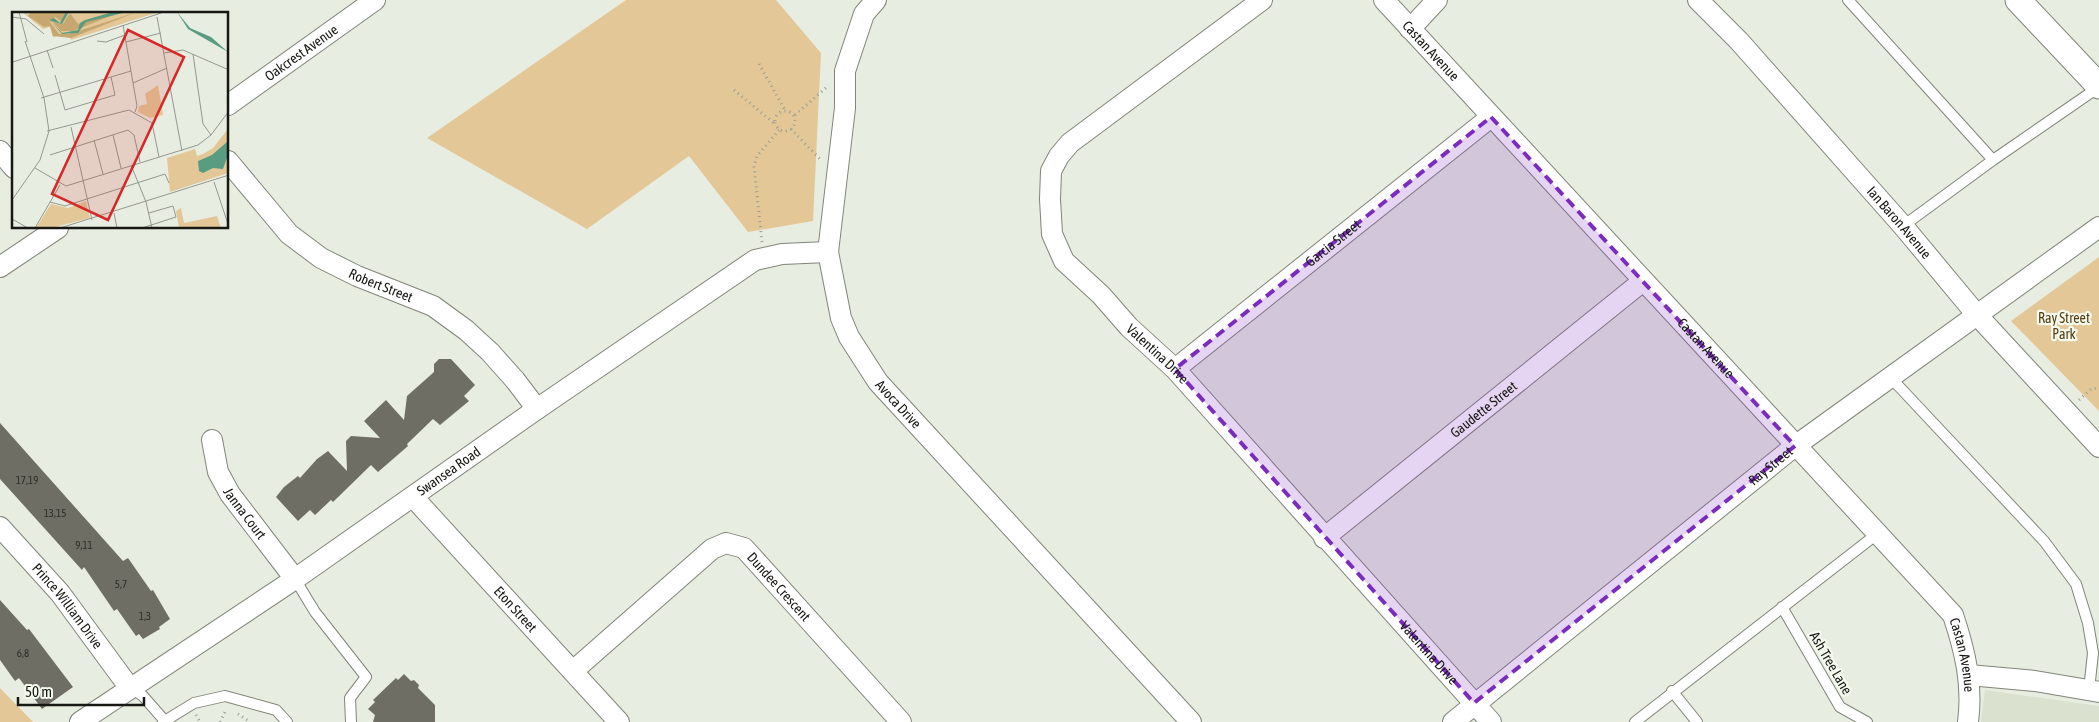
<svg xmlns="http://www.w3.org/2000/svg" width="2099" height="722" viewBox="0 0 2099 722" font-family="'Asap Condensed',sans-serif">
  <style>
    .built { fill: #dae1ce }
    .green { fill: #e3c797 }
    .building { fill: #6f6e64 }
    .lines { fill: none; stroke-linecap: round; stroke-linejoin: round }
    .service-casing { stroke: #81857a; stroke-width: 12 }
    .minor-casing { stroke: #81857a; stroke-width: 22 }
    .tertiary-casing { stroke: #81857a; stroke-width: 27 }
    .path { stroke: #999d94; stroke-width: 3; stroke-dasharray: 1 4; stroke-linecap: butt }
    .service { stroke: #fff; stroke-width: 10 }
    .minor { stroke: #fff; stroke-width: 20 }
    .tertiary { stroke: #fff; stroke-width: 25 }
    .marked { fill: #7b2cbf; fill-opacity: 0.2; stroke: #7b2cbf; stroke-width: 4; stroke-dasharray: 10 6; stroke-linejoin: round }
    .labels { text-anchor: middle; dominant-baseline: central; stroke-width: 4.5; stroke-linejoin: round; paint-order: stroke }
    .number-label { font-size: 11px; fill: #2d2e28 }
    .street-label { font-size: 14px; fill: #171814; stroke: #f5faee }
    .park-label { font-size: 14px; fill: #533d11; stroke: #f5faee }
    .inset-road { fill: none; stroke: #94988f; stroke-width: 1 }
    .view { fill: #d62828; fill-opacity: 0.15; stroke: #d62828; stroke-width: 2.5 }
    .inset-edge { fill: none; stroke: #171814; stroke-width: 2.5 }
  </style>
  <rect width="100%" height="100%" fill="#e8ede1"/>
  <path class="built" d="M1985 690 2099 706V722H1981Z"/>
  <path class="green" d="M626 0H776L821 53 813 221 748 232 689 156 587 229 427 138Z
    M2099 257V411L2011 321Z
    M0 688 33 722H0Z"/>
  <path class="building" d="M439 359H451L475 385 464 396 469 401 440 425 433 419 407 444 408 446 378 472 371 465 333 502 331 500 315 515 310 510 298 521 276 497 284 487 298 476 300 478 317 459 328 451 347 471 346 441 351 436 380 438 364 421 386 400 404 420 407 396 434 372V364Z
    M0 423 123 561 128 558 151 591 153 590 170 619 159 627 160 629 143 639 139 634 136 636 117 609 114 611 84 567 82 570 0 479Z
    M0 600 27 630 29 629 73 687 42 709 19 678 15 681 0 660Z
    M404 674 411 681 414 680 419 685 418 688 435 705V722H373L375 715 368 709 375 702 373 700 396 678 398 680Z"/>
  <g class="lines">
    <g class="service-casing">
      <path id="service" d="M1848 0 1993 160
        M1903 226 1993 160 2099 87
        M1891 378 2044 541 2076 584 2088 623 2093 653 2089 690
        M295 579 315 612 366 677 350 698 351 722
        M1782 607 1840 707 1867 722
        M129 687 143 696 164 720
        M1672 691 1697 722
        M163 722 194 703 225 696 276 710 287 722
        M1635 722 1877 534"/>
    </g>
    <g class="minor-casing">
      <g id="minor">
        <path id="s1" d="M876 0 864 14 845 71V108L828 252 841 318 849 337 878 382 1191 722"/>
        <path id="s2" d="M1262 0 1070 143 1059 156 1051 171 1050 199 1052 234 1064 261 1101 295 1129 327 1175 369 1491 722"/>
        <path id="s3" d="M1384 0 1953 615C1965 651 1973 684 1968 722"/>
        <path id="s4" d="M1698 0 1739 41 1903 226 1977 315 2099 447"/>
        <path d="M1410 29 1437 0"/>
        <path id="s5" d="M228 105 375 0"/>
        <path d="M0 151 14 168"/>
        <path id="s6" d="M228 161 289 234 321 258 357 276 433 306 466 330 490 352 515 380 537 409"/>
        <path d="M0 267 58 228"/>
        <path id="s7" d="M1175 369 1491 117"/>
        <path id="s8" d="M212 440 218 472 230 494 295 579"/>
        <path id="s9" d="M413 497 619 722"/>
        <path id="s10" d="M0 527 60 593 129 687"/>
        <path id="s11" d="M1324 538 1643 281"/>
        <path id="s12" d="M573 671 712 549 726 543 744 548 901 722"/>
        <path d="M1969 675 2035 681 2099 692"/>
        <path id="s13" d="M80 722 295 579 537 409 755 260 782 254 828 252"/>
        <path id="s14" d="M1453 722 1795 446 2099 227"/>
      </g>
    </g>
    <g class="tertiary-casing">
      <path id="tertiary" d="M2018 0 2099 86"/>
    </g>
    <path class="path" d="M759 64 785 110
      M734 90 775 124
      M775 121a10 10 0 1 1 20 0a10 10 0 1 1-20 0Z
      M795 115 828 86
      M791 129 820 159
      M762 242 754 166 757 156 779 130
      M2079 400 2091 389 2099 388
      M238 714 250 722
      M196 715 200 722
      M220 722 226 710"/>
    <use href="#service" class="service"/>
    <use href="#minor" class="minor"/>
    <use href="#tertiary" class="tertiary"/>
  </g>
  <path class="marked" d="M1491 117 1795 446 1474 703 1175 369Z"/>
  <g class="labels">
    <g class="number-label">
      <text x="27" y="480">17,19</text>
      <text x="55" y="513">13,15</text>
      <text x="84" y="545">9,11</text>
      <text x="121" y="584">5,7</text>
      <text x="145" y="616">1,3</text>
      <text x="23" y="653">6,8</text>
    </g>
    <g class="street-label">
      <text stroke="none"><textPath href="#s3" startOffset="69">Castan Avenue</textPath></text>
      <text stroke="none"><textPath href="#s5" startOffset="90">Oakcrest Avenue</textPath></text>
      <text stroke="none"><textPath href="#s4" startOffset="300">Ian Baron Avenue</textPath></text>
      <text stroke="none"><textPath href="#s7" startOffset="202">Garcia Street</textPath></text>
      <text stroke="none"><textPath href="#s6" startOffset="201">Robert Street</textPath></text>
      <text stroke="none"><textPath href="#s3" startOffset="474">Castan Avenue</textPath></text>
      <text stroke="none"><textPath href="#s2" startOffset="498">Valentina Drive</textPath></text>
      <text stroke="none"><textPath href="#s1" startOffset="432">Avoca Drive</textPath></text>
      <text stroke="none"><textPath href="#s11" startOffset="205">Gaudette Street</textPath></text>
      <text stroke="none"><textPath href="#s14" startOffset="408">Ray Street</textPath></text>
      <text stroke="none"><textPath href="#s13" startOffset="446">Swansea Road</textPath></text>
      <text stroke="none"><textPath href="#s8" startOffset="82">Janna Court</textPath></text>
      <text stroke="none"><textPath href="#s12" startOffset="271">Dundee Crescent</textPath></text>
      <text stroke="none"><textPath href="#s10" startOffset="104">Prince William Drive</textPath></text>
      <text stroke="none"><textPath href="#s9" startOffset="152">Eton Street</textPath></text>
      <text stroke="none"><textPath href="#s2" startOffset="902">Valentina Drive</textPath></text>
      <text stroke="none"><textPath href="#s3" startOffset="879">Castan Avenue</textPath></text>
      <text transform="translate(1831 663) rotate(60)">Ash Tree Lane</text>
    </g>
    <g class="park-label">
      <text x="2064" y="318">Ray Street<tspan x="2064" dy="16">Park</tspan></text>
    </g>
  </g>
  <g transform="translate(12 12)">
    <rect width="216" height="216" fill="#e8ede1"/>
    <path d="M10 0H147L59 28 56 21 41 25 38 15 31 17ZM146 73 151 103 138 106 126 100 127 94 135 92 133 82ZM216 117V161L158 180 155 146 183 137 185 144 191 142 201 136ZM74 189 78 206 39 216H24L39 192 56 196ZM169 196 172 211 205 204 209 216H167L164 199Z" fill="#e3c797"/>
    <path d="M19 0H55L50 10 43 5 38 10 47 22H57L125 0 59 26 41 24 38 14 32 15 16 4ZM102 0H109L61 19H49L41 10 51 12 58 1 66 12Z" fill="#c7a770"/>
    <path d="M54 0H57L50 12 39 9 50 21 66 18 68 11 73 8 101 0H115L74 10 66 21 50 22 38 8 42 6 48 11ZM165 0 178 16 199 25 216 40 176 17ZM216 129V143L211 157 201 156 191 161 187 159 186 149 200 143Z" fill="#589c82"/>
    <path class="inset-road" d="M7 0 15 30M0 5 14 7 32 22M145 5 170 139M111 13 125 94 123 100M85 29 94 30 113 23M114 30 149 21M35 38 41 56M152 41 171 38 217 58M181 42 191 112 199 123M1 50 152 0M43 63 53 98 103 83 99 65M121 71 155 56M29 86 119 59M59 115 80 208M35 119 117 98 140 111 147 145M101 123 109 156M82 128 91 162M38 143 116 118 122 123 128 150M119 153 134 190 140 216M23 156 54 174 186 133 199 123 217 99M202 170 217 215M0 188 28 148 37 119 32 86 13 29M38 190 53 194 153 162 157 171M102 201 105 216M0 207 16 216M23 216 48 173M48 216 217 163M130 216 164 205 161 194 137 201"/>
    <path class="view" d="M116 18 172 45 96 208 40 182Z"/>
    <rect width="216" height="216" class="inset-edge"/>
  </g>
  <path d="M18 697v8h126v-8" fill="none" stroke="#171814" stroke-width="2.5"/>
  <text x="25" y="697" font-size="15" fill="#171814" stroke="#f5faee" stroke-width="4" paint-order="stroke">50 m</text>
</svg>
